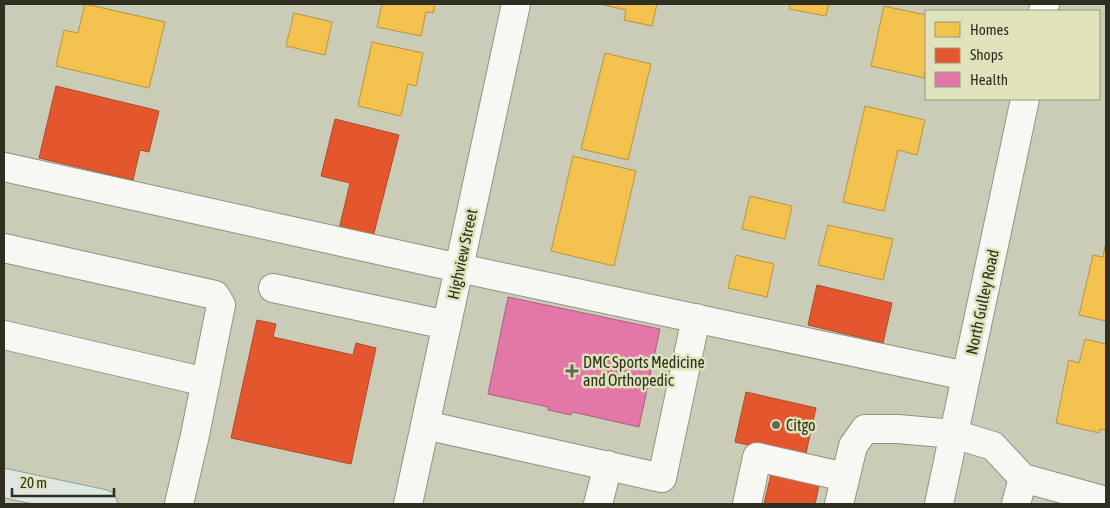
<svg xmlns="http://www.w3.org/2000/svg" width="1110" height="508" viewBox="0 0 1110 508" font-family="'Asap Condensed',sans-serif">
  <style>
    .homes { fill: #f2c14e; stroke: #b79540 }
    .shops { fill: #e4572e; stroke: #ad4b2a }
    .health { fill: #e377a8; stroke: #ad617f }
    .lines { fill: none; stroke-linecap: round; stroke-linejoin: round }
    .minor-casing { stroke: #919382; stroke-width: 30 }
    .major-casing { stroke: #90a494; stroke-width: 30 }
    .minor { stroke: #f7f7f4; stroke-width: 28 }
    .major { stroke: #dce7e1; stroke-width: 28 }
    .poi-dot { fill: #656655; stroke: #dfe2bb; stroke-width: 2 }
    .labels { text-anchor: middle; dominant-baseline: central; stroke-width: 5; stroke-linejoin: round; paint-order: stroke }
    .street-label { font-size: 16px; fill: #2e2f20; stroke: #dfe2bb }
    .poi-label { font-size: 16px; fill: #2e2f20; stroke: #dfe2bb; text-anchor: start }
  </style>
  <rect width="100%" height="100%" fill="#caccb7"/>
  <path class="homes" d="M85 4 165 22 149 88 56 66 64 30 78 33Z
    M382 4H435L433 13 426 12 421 36 377 27Z
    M605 4H657L652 26 624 20 626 10 604 5Z
    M790 4H829L826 16 789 9Z
    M884 6 926 15V67L924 78 871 66Z
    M294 13 332 22 325 55 286 46Z
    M372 42 423 53 416 86 408 84 401 116 358 106Z
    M605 53 651 64 628 160 581 149Z
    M865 106 925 120 917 155 898 150 884 211 843 202Z
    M573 156 636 171 614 266 551 251Z
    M750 196 792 206 785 239 742 229Z
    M828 225 893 239 883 280 818 265Z
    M1106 242V321L1079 315 1093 255 1103 257Z
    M736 255 774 264 767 297 728 288Z
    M1085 339 1106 344V430L1100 429 1099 433 1056 423 1069 360 1079 363Z"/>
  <path class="shops" d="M56 86 159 111 149 152 140 150 133 180 39 158Z
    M335 119 399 135 373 237 339 229 350 183 321 176Z
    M817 285 892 303 883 343 808 325Z
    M257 320 276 324 273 337 353 355 356 343 376 348 351 464 231 438Z
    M746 392 816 408 805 458 735 442Z
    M772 470 820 481 815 504H764Z"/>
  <path class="health" d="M508 297 660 329 639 427 577 413 572 412 571 415 548 410V407L488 394Z"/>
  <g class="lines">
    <g class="minor-casing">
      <path id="minor" d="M1043 11 1045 4
        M4 167 459 268 966 376
        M4 248 215 295 221 305 195 435 179 504
        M273 288 447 325
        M4 335 206 382
        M425 425 662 478 696 318
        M1023 478 1106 501
        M408 504 516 4
        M598 504 608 465
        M747 504 757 457 845 477
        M839 504 853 446 865 429H898L954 434 993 446 1023 478 1016 504
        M939 504 1025 99"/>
    </g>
    <g class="major-casing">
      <path id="major" d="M4 483 103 504"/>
    </g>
    <use href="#minor" class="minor"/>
    <use href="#major" class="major"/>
  </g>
  <g class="poi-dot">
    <path d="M569.5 363.5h5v5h5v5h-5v5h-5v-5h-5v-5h5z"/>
    <circle cx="776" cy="425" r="5"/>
  </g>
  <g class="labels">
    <g class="street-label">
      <text transform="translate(462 254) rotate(-78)">Highview Street</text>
      <text transform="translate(982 302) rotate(-78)">North Gulley Road</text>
    </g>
    <g class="poi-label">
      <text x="583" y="362">DMC Sports Medicine<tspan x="583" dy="18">and Orthopedic</tspan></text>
      <text x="786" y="425">Citgo</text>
    </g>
  </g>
  <rect width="1110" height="508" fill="none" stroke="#2e2f20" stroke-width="10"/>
  <rect x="925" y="10" width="175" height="90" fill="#dfe2bb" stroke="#989a7d"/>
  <rect x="935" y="22" width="25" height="15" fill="#f2c14e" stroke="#989a7d"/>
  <text x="970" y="35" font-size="15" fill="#2e2f20">Homes</text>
  <rect x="935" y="48" width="25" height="15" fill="#e4572e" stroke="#989a7d"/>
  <text x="970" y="60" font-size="15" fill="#2e2f20">Shops</text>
  <rect x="935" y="72" width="25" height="15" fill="#e377a8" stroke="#989a7d"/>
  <text x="970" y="85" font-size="15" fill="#2e2f20">Health</text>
  <path d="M12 488v8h102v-8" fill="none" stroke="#2e2f20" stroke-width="2.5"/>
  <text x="20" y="488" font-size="15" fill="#2e2f20" stroke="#dfe2bb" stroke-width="4" paint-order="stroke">20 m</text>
</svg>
